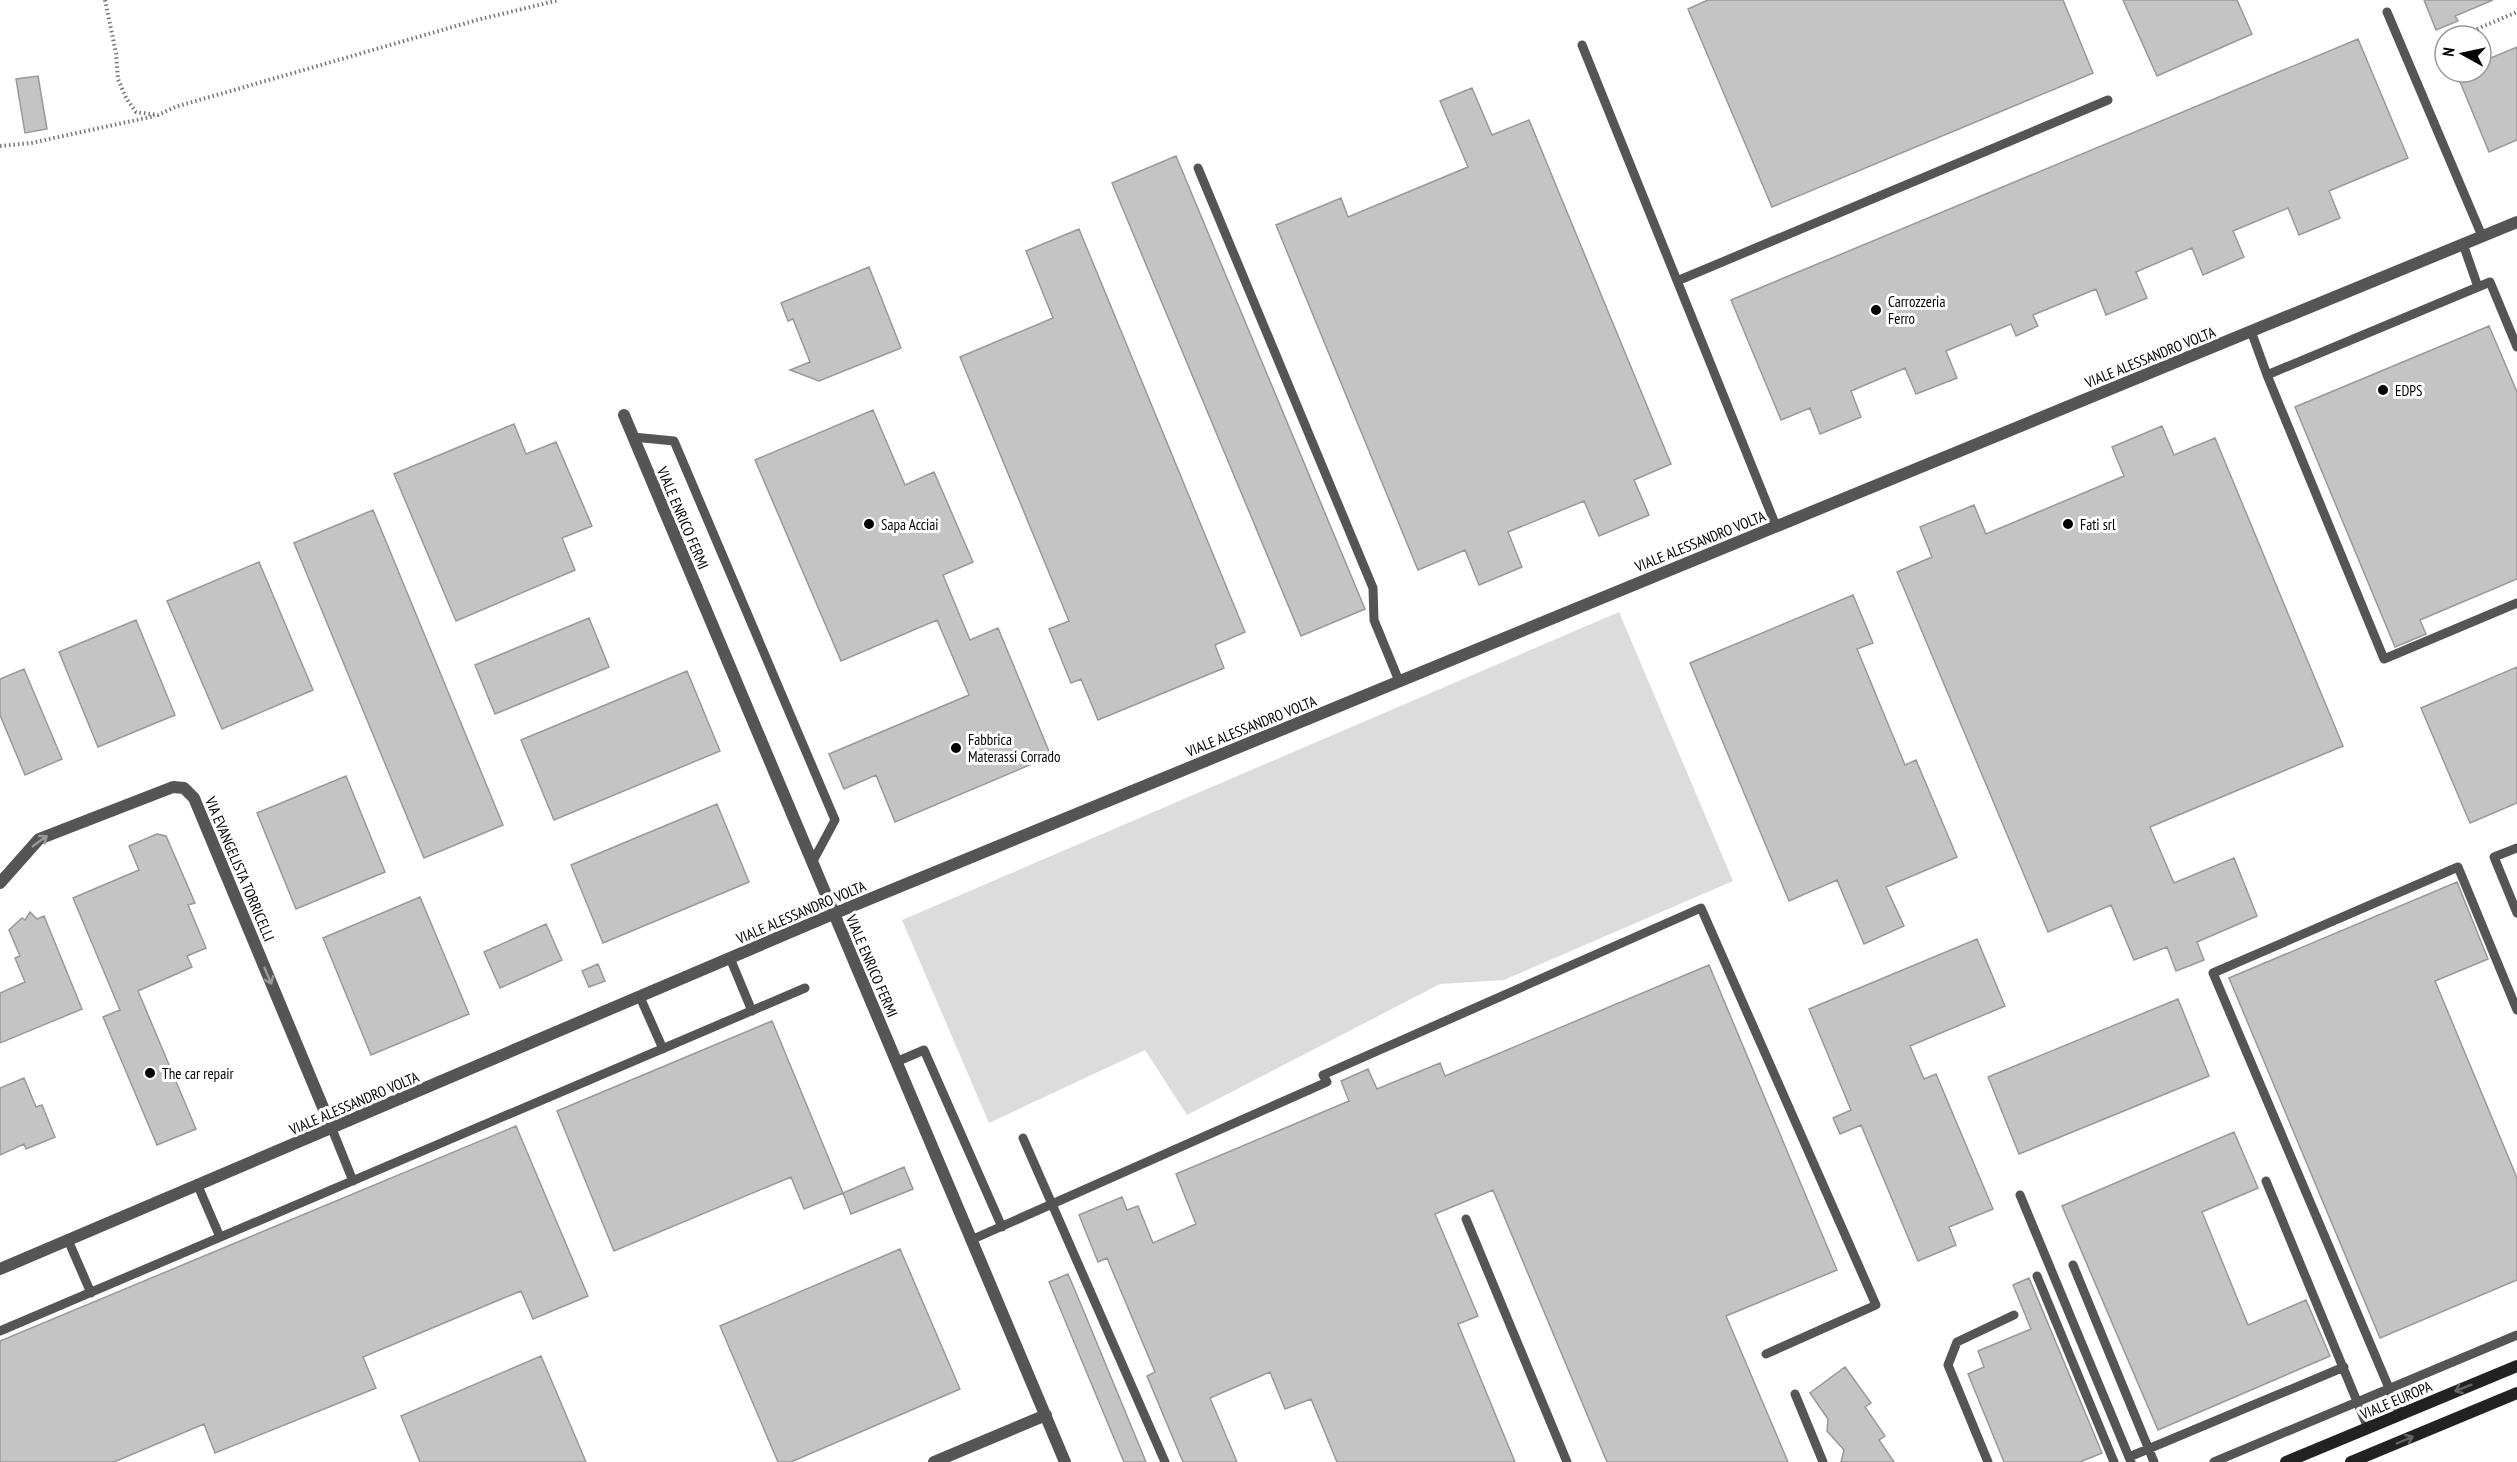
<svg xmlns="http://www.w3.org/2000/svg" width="2517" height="1462" viewBox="0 0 2517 1462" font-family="'PT Sans Narrow',sans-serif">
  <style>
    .green { fill: #dcdcdc }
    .building { fill: #c4c4c4; stroke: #999; stroke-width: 1.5 }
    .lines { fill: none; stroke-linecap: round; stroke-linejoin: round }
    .path { stroke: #777; stroke-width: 4; stroke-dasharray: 1.5 3; stroke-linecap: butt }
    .lane { stroke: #555; stroke-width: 9 }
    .street { stroke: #555; stroke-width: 12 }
    .secondary { stroke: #222; stroke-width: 12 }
    .oneway { stroke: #999 }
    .oneway2 { stroke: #646464 }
    .poi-dot { fill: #000; stroke: #fff; stroke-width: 2 }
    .labels { text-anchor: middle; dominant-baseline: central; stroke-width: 6; stroke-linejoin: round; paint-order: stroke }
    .poi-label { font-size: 15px; fill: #000; stroke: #fff; text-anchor: start }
    .street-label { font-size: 15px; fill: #000; stroke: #fff }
  </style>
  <rect width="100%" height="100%" fill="#fff"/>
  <path class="green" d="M1619 612 1733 881 1504 980 1440 984 1187 1115 1145 1050 989 1123 902 920Z"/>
  <path class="building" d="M1708 0H2063L2093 73 1772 207 1688 9Z
    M2123 0H2237L2252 34 2157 76Z
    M2424 0H2493L2455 16 2458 21 2436 30Z
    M2358 39 2408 158 2329 191 2340 218 2299 235 2288 208 2233 231 2244 257 2203 275 2192 248 2136 272 2147 298 2106 315 2096 289 2033 315 2038 326 2016 336 2011 324 1946 351 1957 378 1916 394 1905 368 1851 391 1861 417 1820 434 1810 408 1781 420 1731 300Z
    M2517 47V140L2489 152 2456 72H2481V62Z
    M38 76 47 129 25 133 16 79Z
    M1472 88 1492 135 1529 120 1671 464 1634 480 1649 515 1599 536 1584 501 1508 532 1522 567 1479 585 1465 550 1418 570 1276 225 1341 198 1348 217 1468 167 1440 101Z
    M1176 156 1365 609 1301 636 1112 183Z
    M1079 229 1245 632 1215 645 1224 668 1098 720 1081 679 1071 683 1049 629 1069 621 960 357 1053 318 1026 251Z
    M869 267 901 348 819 381 790 370 810 362 793 319 788 321 781 303Z
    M2489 326 2517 392V579L2420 620 2426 634 2395 647 2295 407Z
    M873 410 905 485 934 472 973 562 943 575 970 640 998 628 1051 756 895 822 876 775 844 789 829 754 969 695 937 620 841 661 755 460Z
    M514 424 526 454 556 442 592 526 562 538 575 570 456 621 394 474Z
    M2162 426 2174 455 2215 438 2343 746 2150 827 2174 883 2234 858 2257 916 2197 942 2204 960 2176 971 2167 947 2134 960 2111 905 2048 932 1897 572 1932 557 1920 527 1974 505 1986 534 2124 476 2112 447Z
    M373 510 503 825 424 858 294 543Z
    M259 562 313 690 222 729 167 601Z
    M1853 595 1873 643 1857 649 1905 765 1916 760 1957 857 1886 887 1904 926 1864 944 1837 880 1789 901 1690 663Z
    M589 618 609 667 495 714 475 665Z
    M136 620 175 715 98 747 59 652Z
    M2517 667V803L2470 823 2421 708Z
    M24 669 62 759 25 775 0 715V679Z
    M687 671 720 751 554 820 521 740Z
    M346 776 385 872 296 909 257 813Z
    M717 804 749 882 603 943 571 865Z
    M157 834 166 836 195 903 188 905 206 948 187 956 192 967 138 991 196 1129 157 1145 103 1017 120 1010 73 898 139 870 129 846Z
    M2457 882 2488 959 2435 981 2517 1178V1280L2380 1338 2229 978Z
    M420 897 469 1014 371 1055 323 938Z
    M30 912 37 919 44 916 82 1009 0 1043V993L25 982 15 958 20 956 9 930 22 918 25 920Z
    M546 924 562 960 500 988 484 952Z
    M1977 939 2005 1006 1910 1046 1924 1079 1936 1074 1993 1209 1949 1227 1956 1245 1918 1261 1861 1125 1840 1134 1833 1118 1851 1110 1809 1009Z
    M598 964 605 981 589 987 582 971Z
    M1709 965 1837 1270 1726 1316 1788 1462H1607L1493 1190 1435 1214 1478 1316 1458 1324 1515 1462H1337L1311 1399 1285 1409 1270 1372 1210 1398 1237 1462H1183L1147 1376 1155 1372 1107 1258 1098 1262 1079 1215 1122 1197 1127 1210 1138 1206 1153 1243 1196 1224 1176 1174 1349 1101 1341 1081 1368 1069 1377 1089 1440 1063 1445 1076Z
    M2178 999 2209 1076 2019 1154 1988 1077Z
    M772 1021 843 1193 804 1209 791 1177 614 1251 557 1111Z
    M24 1078 36 1107 42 1105 55 1137 26 1149 24 1144 0 1155V1088Z
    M516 1126 588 1296 533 1319 521 1291 499 1300 363 1357 376 1388 215 1453 204 1424 114 1462H0V1341Z
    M2234 1132 2258 1188 2202 1212 2248 1325 2306 1300 2330 1356 2158 1430 2062 1206Z
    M904 1167 913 1189 851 1214 843 1193Z
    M900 1249 960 1389 791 1462H778L720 1326Z
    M1068 1274 1082 1307 1146 1462H1124L1049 1282Z
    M2029 1278 2102 1453 2080 1462H2004L1968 1374 1984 1367 1978 1351 2031 1329 2013 1285Z
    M541 1356 586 1462H420L401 1416Z
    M1845 1367 1871 1403 1865 1407 1885 1436 1879 1440 1894 1462H1841L1844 1450 1827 1431 1828 1419 1810 1393Z"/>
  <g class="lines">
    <path class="path" d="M105 0 116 53 118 79 126 98 136 112 158 115 175 107 477 20 559 0
      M2477 29 2517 12
      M0 146 31 143 155 116"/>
    <path class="lane" d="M2387 12 2482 236
      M1582 45 1776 526
      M1198 168 1373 588 1374 620 1399 681
      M2463 244 2478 287
      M1677 281 2108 100
      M2251 331 2267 375 2384 659 2517 603
      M2267 375 2490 282 2517 347
      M633 437 674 441 835 820 812 863
      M2517 848 2494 857 2517 913
      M730 958 752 1011
      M640 997 663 1049
      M896 1062 924 1050 1002 1227
      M332 1129 353 1181
      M1023 1138 1165 1462
      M2266 1181 2368 1428
      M198 1186 220 1237
      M2020 1195 2131 1462
      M1466 1219 1567 1462
      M68 1240 91 1293
      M971 1240 1327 1082 1323 1075 1701 908 1876 1305 1766 1354
      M2073 1265 2154 1462
      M2037 1276 2114 1462
      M0 1331 805 988
      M1795 1394 1823 1462
      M2400 1414 2213 973 2458 867 2517 1010
      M2129 1457 2344 1367
      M1988 1462 1948 1365 1957 1342 2014 1315
      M2214 1462 2517 1335"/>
    <path class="street" d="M624 415 1065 1462
      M0 883 39 839 173 787 184 788 194 798 332 1129
      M0 1269 833 914 2517 222
      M934 1462 1046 1415"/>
    <path class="secondary" d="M2286 1462 2517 1366
      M2351 1462 2517 1393"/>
  </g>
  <defs><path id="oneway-shaft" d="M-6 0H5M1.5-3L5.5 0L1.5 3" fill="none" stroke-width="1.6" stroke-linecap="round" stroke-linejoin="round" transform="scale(1.5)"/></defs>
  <g class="oneway">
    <use href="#oneway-shaft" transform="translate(40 841) rotate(-36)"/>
    <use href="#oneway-shaft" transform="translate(268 976) rotate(67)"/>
  </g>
  <g class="oneway2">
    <use href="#oneway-shaft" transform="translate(2463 1388) rotate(158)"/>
    <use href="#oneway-shaft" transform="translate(2405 1440) rotate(-23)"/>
  </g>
  <g class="poi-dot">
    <circle cx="1876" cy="310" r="6"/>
    <circle cx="2383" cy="390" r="6"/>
    <circle cx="869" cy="524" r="6"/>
    <circle cx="2068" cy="524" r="6"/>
    <circle cx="956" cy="748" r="6"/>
    <circle cx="150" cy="1073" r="6"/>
  </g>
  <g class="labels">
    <g class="poi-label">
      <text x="1888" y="301">Carrozzeria<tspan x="1888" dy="17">Ferro</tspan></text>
      <text x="2395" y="390">EDPS</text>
      <text x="881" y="524">Sapa Acciai</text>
      <text x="2080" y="524">Fati srl</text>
      <text x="968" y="739">Fabbrica<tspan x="968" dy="17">Materassi Corrado</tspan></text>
      <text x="162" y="1073">The car repair</text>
    </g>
    <g class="street-label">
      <text transform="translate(2150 357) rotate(-22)">VIALE ALESSANDRO VOLTA</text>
      <text transform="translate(683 518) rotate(67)">VIALE ENRICO FERMI</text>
      <text transform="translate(1700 541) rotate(-22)">VIALE ALESSANDRO VOLTA</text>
      <text transform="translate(1251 726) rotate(-22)">VIALE ALESSANDRO VOLTA</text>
      <text transform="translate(240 869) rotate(67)">VIA EVANGELISTA TORRICELLI</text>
      <text transform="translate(801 912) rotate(-23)">VIALE ALESSANDRO VOLTA</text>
      <text transform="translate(872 966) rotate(67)">VIALE ENRICO FERMI</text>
      <text transform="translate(354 1103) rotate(-23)">VIALE ALESSANDRO VOLTA</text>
      <text transform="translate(2396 1400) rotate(-23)">VIALE EUROPA</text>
    </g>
  </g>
  <g transform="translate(2463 54) rotate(278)"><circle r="28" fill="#ffffff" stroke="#999999" stroke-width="1.5"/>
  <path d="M0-4.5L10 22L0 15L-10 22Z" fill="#000000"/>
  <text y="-9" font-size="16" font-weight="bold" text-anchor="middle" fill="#000000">N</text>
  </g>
</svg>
